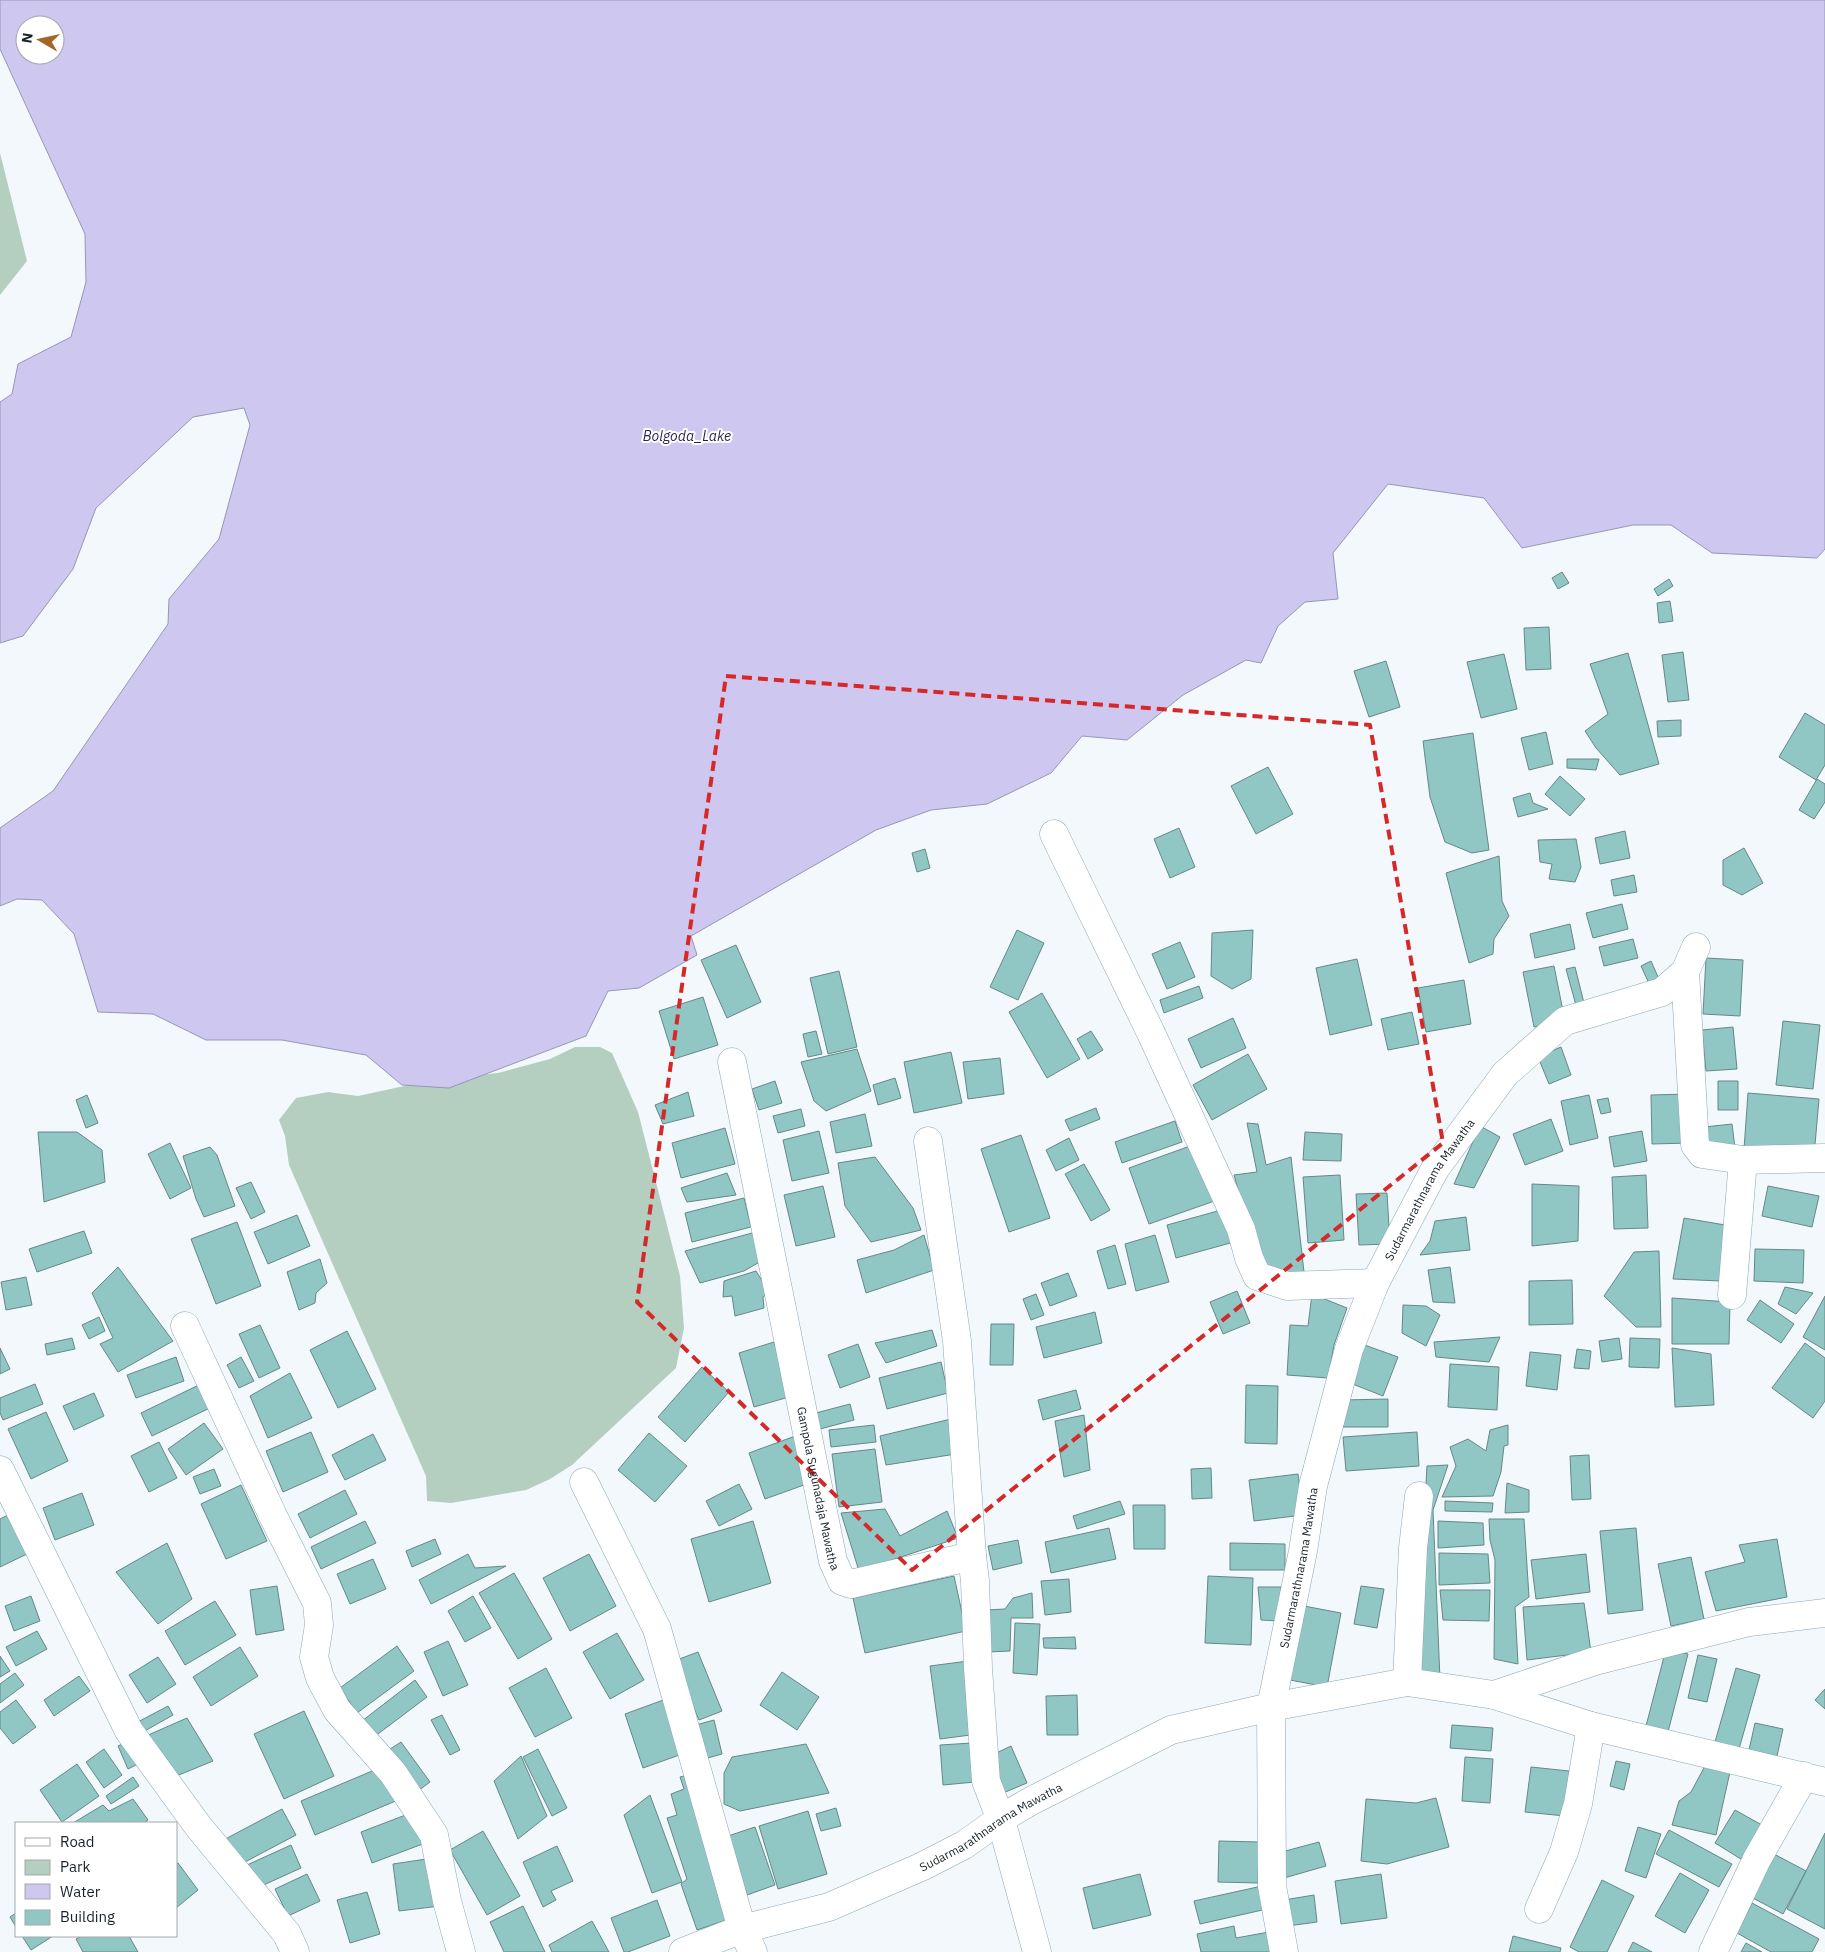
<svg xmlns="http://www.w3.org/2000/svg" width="1825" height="1952" viewBox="0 0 1825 1952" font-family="'IBM Plex Sans',sans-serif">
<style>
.green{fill:#b4cfc0}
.water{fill:#cec7f0;stroke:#9796b5;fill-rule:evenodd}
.building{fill:#90c7c5;stroke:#658887}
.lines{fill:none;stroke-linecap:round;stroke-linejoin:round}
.minor-casing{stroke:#8aa8b6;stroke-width:29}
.tertiary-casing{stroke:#8aa8b6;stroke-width:29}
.minor{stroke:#fff;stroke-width:28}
.tertiary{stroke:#fff;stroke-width:28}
.marked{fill:none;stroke:#d62828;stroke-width:4;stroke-dasharray:10 6;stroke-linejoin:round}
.labels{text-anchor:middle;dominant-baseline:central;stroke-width:4;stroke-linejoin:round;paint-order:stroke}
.street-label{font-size:12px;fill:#18242a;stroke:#fff}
.water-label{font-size:14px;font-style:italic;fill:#2c1f50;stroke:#fff}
</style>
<rect width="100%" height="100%" fill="#f2f8fb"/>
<path class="green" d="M0 153 27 261 0 295Z
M575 1047H600L612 1053 638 1112 680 1276 684 1328 676 1368 572 1465 550 1479 526 1490 451 1503 427 1501 426 1476 289 1165 285 1136 279 1120 296 1098 328 1092 358 1096 432 1080 498 1073 550 1059Z"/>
<path class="water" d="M0 0H1825V549L1817 558 1712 553 1671 525H1633L1522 548 1484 498 1388 484 1333 553 1338 599 1305 602 1278 626 1261 663 1246 660 1183 695 1127 740 1082 736 1051 773 987 804 931 810 876 830 691 936 697 955 639 988 608 991 586 1036 449 1088 402 1085 366 1055 282 1040H206L153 1014 98 1012 74 934 42 900 17 899 0 906V828L53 791 168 624 169 599 219 539 250 425 244 408 193 417 96 508 73 569 23 636 0 643V402L12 394 18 364 71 337 86 282 85 234 0 49ZM25 25H55V55H25Z"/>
<path class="building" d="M1562 572 1569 583 1558 589 1552 578Z
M1669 579 1673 586 1658 596 1654 589Z
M1670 601 1673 621 1659 623 1657 603Z
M1549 627 1551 669 1526 670 1524 628Z
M1683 652 1689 700 1668 702 1662 655Z
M1628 653 1659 764 1620 775 1596 748 1585 731 1608 714 1590 664Z
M1504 654 1517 709 1481 718 1467 662Z
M1386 661 1400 707 1369 717 1354 671Z
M1805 713 1825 725V765L1816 780 1779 757Z
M1681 720V736L1658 737 1657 721Z
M1546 732 1553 764 1529 770 1521 738Z
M1473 733 1489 850 1472 853 1445 842 1430 797 1423 741Z
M1567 759H1599L1596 770 1567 768Z
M1268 767 1293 814 1256 834 1231 786Z
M1560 776 1585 799 1570 816 1545 794Z
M1817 779 1825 784V802L1814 819 1799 810Z
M1530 793 1533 803 1548 809 1518 817 1513 798Z
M1179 828 1195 867 1170 878 1154 839Z
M1625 831 1630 858 1600 864 1595 838Z
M1576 839 1581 867 1575 882 1549 879 1552 864 1540 862 1538 840Z
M1744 848 1763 883 1742 895 1723 885V860Z
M925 849 930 868 917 872 912 853Z
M1499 856 1502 901 1509 916 1494 939 1493 954 1469 963 1446 873Z
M1634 875 1637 892 1614 896 1611 880Z
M1622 904 1628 929 1593 938 1586 913Z
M1570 924 1575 949 1535 958 1530 934Z
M1017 930 1044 943 1018 1000 990 987Z
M1253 930 1251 979 1232 989 1211 976 1212 933Z
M1633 939 1638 958 1604 966 1599 947Z
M1180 942 1195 977 1167 989 1152 954Z
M736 945 761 1002 727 1018 701 960Z
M1706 958 1743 960 1740 1016 1703 1014Z
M1357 959 1372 1025 1330 1035 1316 968Z
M1651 961 1662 986 1652 990 1641 966Z
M1554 966 1565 1021 1534 1027 1523 972Z
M1575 967 1585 1007 1577 1009 1566 969Z
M839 971 857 1047 828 1054 810 978Z
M1464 980 1471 1024 1426 1032 1418 988Z
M1199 986 1203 998 1164 1013 1160 1000Z
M1042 993 1080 1059 1047 1078 1009 1012Z
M703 997 718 1045 674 1059 659 1011Z
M1412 1012 1419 1044 1388 1050 1381 1019Z
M1233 1018 1246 1048 1201 1068 1188 1039Z
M1783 1021 1820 1025 1813 1089 1776 1085Z
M1733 1027 1737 1069 1706 1071 1702 1030Z
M816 1031 822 1054 808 1057 803 1034Z
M1091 1031 1103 1050 1088 1059 1077 1039Z
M1561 1047 1571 1075 1549 1084 1538 1057Z
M857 1049 871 1091 826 1111 814 1101 801 1062Z
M951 1052 962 1103 914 1113 904 1062Z
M1248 1054 1267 1089 1212 1120 1193 1085Z
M1000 1058 1004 1094 968 1099 963 1062Z
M895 1078 901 1098 878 1105 873 1085Z
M775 1081 782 1103 759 1110 752 1089Z
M1718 1081H1738V1110H1718Z
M688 1092 694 1116 663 1124 655 1105Z
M1748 1093 1819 1099 1814 1156 1744 1149Z
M1688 1094 1690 1143 1652 1144 1651 1095Z
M87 1095 98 1123 86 1128 76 1100Z
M1589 1095 1598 1138 1570 1145 1561 1101Z
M1608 1098 1611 1112 1601 1114 1597 1100Z
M1096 1108 1100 1119 1070 1131 1065 1120Z
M801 1109 805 1126 778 1133 773 1116Z
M865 1114 872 1146 836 1153 830 1122Z
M1551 1119 1563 1151 1525 1165 1513 1134Z
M1175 1121 1182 1142 1122 1163 1115 1142Z
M1247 1123 1258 1124 1266 1165 1291 1157 1304 1272 1262 1274 1234 1175 1257 1172Z
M1732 1124 1735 1148 1707 1151 1704 1127Z
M1480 1126 1500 1137 1474 1188 1454 1184Z
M725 1128 735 1164 681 1178 672 1143Z
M819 1131 829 1173 792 1181 783 1140Z
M1642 1131 1647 1161 1614 1167 1609 1137Z
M38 1132H77L102 1150 105 1182 44 1202Z
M1305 1132 1342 1134 1341 1161 1303 1160Z
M1021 1135 1050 1218 1009 1232 981 1149Z
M1069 1138 1079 1160 1056 1171 1046 1150Z
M1204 1141 1223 1198 1149 1224 1129 1168Z
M170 1143 191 1188 170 1199 148 1154Z
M210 1147 217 1155 235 1206 204 1217 196 1199 183 1156Z
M875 1157 913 1208 921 1230 871 1242 845 1206 838 1163Z
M1084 1164 1110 1210 1091 1221 1065 1174Z
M727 1173 736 1195 687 1202 681 1188Z
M1340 1175 1344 1240 1308 1243 1303 1177Z
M1646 1175 1648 1228 1614 1229 1612 1177Z
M251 1182 265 1212 251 1219 236 1188Z
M1532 1184 1579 1186 1578 1241 1532 1246Z
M823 1186 835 1237 796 1246 784 1195Z
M1768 1186 1819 1196 1812 1227 1762 1216Z
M1387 1193 1390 1244 1359 1245 1356 1194Z
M744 1198 751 1227 692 1242 685 1213Z
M1225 1209 1234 1242 1176 1258 1167 1225Z
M297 1215 310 1246 268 1264 254 1232Z
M1466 1217 1470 1250 1420 1255 1430 1241 1435 1221Z
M1684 1218 1731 1226 1721 1281 1673 1279Z
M237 1222 261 1286 216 1304 191 1239Z
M84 1231 92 1253 37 1272 29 1249Z
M756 1232 770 1256 744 1271 700 1283 685 1251Z
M924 1235 934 1270 866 1293 857 1260 894 1250Z
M1155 1235 1169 1282 1136 1291 1125 1244Z
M1115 1245 1126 1284 1108 1289 1097 1251Z
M1755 1249 1804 1250 1803 1283 1754 1281Z
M1659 1251 1661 1327H1636L1604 1296 1634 1252Z
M320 1259 327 1283 316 1293 315 1303 299 1310 287 1272Z
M118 1267 173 1341 118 1372 100 1344 113 1338 92 1293Z
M1450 1267 1455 1303 1433 1302 1428 1270Z
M756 1271 769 1292 763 1297 764 1308 735 1316 732 1296 723 1297 724 1281Z
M1068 1273 1077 1296 1050 1306 1041 1283Z
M26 1277 32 1305 6 1310 1 1282Z
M1572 1280 1573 1324 1529 1325V1281Z
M1785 1287 1813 1293 1796 1314 1778 1304Z
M1237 1291 1250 1323 1223 1334 1210 1302Z
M1036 1294 1044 1315 1031 1320 1023 1299Z
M1312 1294 1347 1308 1334 1345 1328 1378 1287 1375 1290 1325 1308 1326Z
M1825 1296V1350L1803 1337Z
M1672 1298 1730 1302 1729 1344H1672Z
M1760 1300 1794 1324 1781 1343 1747 1320Z
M1403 1305 1426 1306 1440 1315 1426 1346 1402 1333Z
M1095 1312 1102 1343 1044 1358 1036 1327Z
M99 1317 105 1331 89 1339 82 1325Z
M991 1324H1014L1013 1365H990Z
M260 1325 280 1368 259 1378 239 1334Z
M932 1330 937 1346 886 1363 875 1343Z
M347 1331 376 1389 338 1408 310 1350Z
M1500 1337 1489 1362 1436 1357 1434 1342Z
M72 1338 75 1349 47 1355 45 1344Z
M1619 1338 1622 1359 1602 1362 1599 1341Z
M1630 1338 1660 1339 1659 1368 1629 1367Z
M774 1342 789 1397 754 1407 739 1353Z
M1359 1343 1398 1357 1383 1396 1345 1381Z
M1805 1343 1825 1358V1401L1813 1418 1772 1388Z
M858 1344 870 1377 840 1388 828 1355Z
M0 1348 10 1369 0 1374Z
M1672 1348 1711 1354 1714 1405 1675 1407Z
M1577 1349 1591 1351 1589 1369 1574 1368Z
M1530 1352 1561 1355 1557 1390 1526 1386Z
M176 1357 184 1381 136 1398 127 1375Z
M241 1357 254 1381 239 1388 227 1365Z
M941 1362 948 1393 887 1409 879 1378Z
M1450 1364 1499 1367 1497 1410 1448 1407Z
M702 1367 729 1392 685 1442 658 1417Z
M290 1373 312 1418 268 1438 250 1396Z
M207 1381 218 1404 152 1436 141 1413Z
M35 1384 43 1404 3 1420 0 1413V1398Z
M1246 1385 1278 1386 1277 1444 1245 1443Z
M1076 1390 1081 1409 1043 1420 1038 1400Z
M94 1393 104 1416 74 1430 63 1406Z
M1388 1399V1427H1343V1400Z
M850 1404 854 1420 820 1429 816 1413Z
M46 1412 68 1461 31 1479 8 1429Z
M1084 1415 1090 1470 1064 1477 1055 1421Z
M951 1419 956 1454 886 1465 880 1436Z
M204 1423 223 1449 186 1475 168 1449Z
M874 1425 876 1442 831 1447 829 1430Z
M1508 1425V1445L1504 1446 1501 1472 1493 1496 1442 1497 1456 1466 1450 1447 1468 1439 1486 1451 1490 1430Z
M311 1432 328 1472 283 1492 266 1451Z
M1417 1432 1419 1466 1346 1471 1343 1437Z
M649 1433 687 1466 655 1502 618 1470Z
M373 1434 386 1460 345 1480 332 1455Z
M798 1435 815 1481 765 1499 749 1453Z
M159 1442 177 1478 149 1492 131 1456Z
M875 1449 882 1502 839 1507 832 1454Z
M1589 1455 1591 1499 1572 1500 1570 1456Z
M1448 1465 1433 1510 1440 1680 1415 1679 1427 1466Z
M1211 1468 1212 1498 1192 1499 1191 1469Z
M214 1469 221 1486 200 1494 193 1477Z
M1298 1474 1303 1515 1254 1521 1249 1480Z
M1507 1483 1529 1490V1512L1505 1513Z
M739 1484 752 1509 719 1526 706 1501Z
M241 1485 267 1541 226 1559 201 1504Z
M345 1490 357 1514 310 1538 298 1514Z
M82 1493 94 1525 55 1540 43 1508Z
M1120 1501 1125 1514 1077 1529 1073 1516Z
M1445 1501 1493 1503 1492 1512 1445 1511Z
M1133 1505H1165V1549H1134Z
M885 1509 900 1536 947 1511 958 1538 859 1571 841 1513Z
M10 1514 29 1553 0 1567V1519Z
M1489 1519H1524L1529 1597 1515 1607 1518 1664 1494 1659 1495 1560 1490 1540Z
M365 1521 376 1543 321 1569 311 1547Z
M753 1521 771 1583 709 1602 691 1539Z
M1438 1521 1483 1523 1484 1545 1438 1548Z
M1109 1528 1116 1559 1051 1573 1045 1542Z
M1636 1528 1643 1610 1608 1614 1600 1531Z
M435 1539 441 1554 412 1567 406 1551Z
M1777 1539 1787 1597 1716 1611 1705 1572 1745 1562 1739 1545Z
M1018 1540 1022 1563 993 1570 988 1546Z
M167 1543 192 1599 158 1624 116 1572Z
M1230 1543 1285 1544V1570H1230Z
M1439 1553 1488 1554 1490 1583 1439 1585Z
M468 1554 475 1568 506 1566 431 1604 419 1580Z
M589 1554 616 1606 570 1631 543 1578Z
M1586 1554 1590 1592 1536 1599 1531 1560Z
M1691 1557 1704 1619 1671 1626 1658 1564Z
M373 1559 386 1589 350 1604 337 1574Z
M514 1573 552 1639 518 1659 479 1593Z
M954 1576 966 1631 865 1653 853 1598Z
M1208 1576 1253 1578 1251 1645 1205 1643Z
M1069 1579 1071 1612 1045 1615 1041 1581Z
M277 1586 284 1630 256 1635 250 1590Z
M1361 1586 1384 1589 1377 1628 1354 1624Z
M1258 1587H1281L1278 1621 1261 1620Z
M1440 1590H1490L1489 1621 1443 1620Z
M1032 1593 1033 1618H1011L1010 1651 988 1652 986 1610 1005 1609 1013 1598Z
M31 1596 40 1621 14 1631 5 1606Z
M473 1596 491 1628 465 1642 448 1611Z
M215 1601 236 1635 185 1665 165 1631Z
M1584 1603 1591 1652 1527 1660 1523 1607Z
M1304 1606 1341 1613 1327 1687 1290 1680Z
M1015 1623 1040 1624 1037 1675 1013 1673Z
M37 1631 47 1649 16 1666 6 1647Z
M617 1633 644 1680 610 1699 583 1652Z
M1075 1637 1076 1649 1044 1648 1043 1638Z
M448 1641 468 1685 443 1696 424 1652Z
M397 1646 414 1671 357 1713 340 1688Z
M240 1647 258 1676 211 1706 193 1677Z
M1666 1649 1688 1654 1668 1732 1646 1726Z
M698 1652 722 1711 699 1720 674 1661Z
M1698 1655 1717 1659 1707 1702 1688 1698Z
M0 1656 10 1671 0 1677Z
M158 1657 176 1684 147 1703 129 1675Z
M968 1661 978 1734 940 1739 930 1666Z
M546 1668 572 1718 535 1737 509 1688Z
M1736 1668 1760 1675 1739 1749 1715 1742Z
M782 1672 819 1697 797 1730 760 1705Z
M15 1673 24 1685 0 1703V1684Z
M79 1676 90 1691 54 1716 44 1700Z
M415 1680 427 1697 374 1737 362 1721Z
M1825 1689V1709L1815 1700Z
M1077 1695 1078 1735H1047L1046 1696Z
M666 1699 685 1753 643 1768 625 1714Z
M16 1700 36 1727 13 1744 0 1728V1712Z
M168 1706 173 1715 141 1733 136 1723Z
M304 1711 334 1776 284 1799 254 1734Z
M442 1715 460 1750 450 1755 431 1720Z
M187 1718 213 1761 169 1779 146 1736Z
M714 1720 722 1754 704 1759 696 1725Z
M1755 1723 1783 1729 1777 1756 1749 1750Z
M1452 1725 1493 1728 1491 1751 1450 1748Z
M132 1740 142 1762 128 1769 118 1746Z
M401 1742 430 1782 414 1794 384 1753Z
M972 1743 975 1782 943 1785 940 1745Z
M806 1744 829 1793 740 1811 724 1804V1773L732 1757Z
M1011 1746 1027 1783 1003 1793 990 1756Z
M104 1749 122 1775 104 1788 86 1762Z
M538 1749 567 1808 552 1816 523 1757Z
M521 1756 547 1816 518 1839 494 1781Z
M1465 1757 1493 1759 1490 1803 1462 1801Z
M1616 1761 1630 1764 1624 1790 1610 1786Z
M77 1764 99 1796 62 1822 40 1790Z
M384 1766 398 1800 315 1835 301 1801Z
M1705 1766 1730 1772 1716 1835 1672 1825 1679 1801 1691 1792Z
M1531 1767 1569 1771 1565 1816 1525 1812Z
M684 1776 732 1918 697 1930 681 1884 687 1879 667 1818 677 1815 671 1794 684 1789 680 1777Z
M133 1777 139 1786 111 1804 106 1796Z
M650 1795 682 1882 652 1893 624 1815Z
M1436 1798 1449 1847 1387 1864 1361 1861 1366 1799 1416 1803Z
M133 1799 148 1820 144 1823H73L103 1805 109 1811Z
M836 1808 841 1826 821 1831 816 1814Z
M282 1809 296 1835 228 1871 214 1845Z
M1735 1810 1769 1829 1749 1864 1715 1843Z
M416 1811 428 1842 372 1863 361 1832Z
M808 1811 827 1874 778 1889 759 1826Z
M755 1827 775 1885 747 1895 728 1836Z
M1638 1827 1661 1834 1646 1878 1625 1871Z
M1669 1830 1732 1864 1719 1887 1656 1854Z
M483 1831 520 1896 487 1915 450 1850Z
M1825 1833V1929L1787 1909Z
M1219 1841 1259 1842 1258 1883 1218 1882Z
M1319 1842 1326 1866 1284 1878 1278 1853Z
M291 1845 301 1868 257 1888 247 1865Z
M557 1846 573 1881 551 1891 556 1900 543 1907 523 1862Z
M1774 1854 1806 1871 1783 1914 1751 1897Z
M433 1858 440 1906 399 1911 393 1864Z
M178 1863 198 1890 176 1908V1864Z
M1680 1873 1709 1890 1685 1933 1655 1916Z
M307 1874 320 1901 288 1916 275 1889Z
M1140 1874 1151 1915 1093 1929 1083 1888Z
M1381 1874 1387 1918 1341 1924 1335 1881Z
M1602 1880 1634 1896 1607 1952H1579L1570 1947Z
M1262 1886 1267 1909 1200 1924 1194 1901Z
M367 1892 380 1934 350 1943 337 1900Z
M1314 1895 1317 1922 1288 1926 1284 1900Z
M657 1900 670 1936 628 1952H624L611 1918Z
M1752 1903 1819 1939 1812 1952H1771L1737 1933Z
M523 1906 545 1952H504L490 1922Z
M16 1913V1927L10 1917Z
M592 1921 609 1952H552L549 1945Z
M1234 1926 1236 1938 1269 1932 1273 1952H1201L1197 1934Z
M22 1936H53L31 1950Z
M82 1936H129L138 1952H83L76 1939Z
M1513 1936 1561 1948 1560 1952H1509Z
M1633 1942 1652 1952H1628Z
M1746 1943 1762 1952H1741Z"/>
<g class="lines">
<g class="minor-casing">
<g id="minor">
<path d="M1054 834 1151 1033 1241 1229 1249 1258 1257 1276 1287 1286 1375 1283"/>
<path d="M1685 972 1695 1145 1702 1154 1743 1160 1825 1158"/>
<path id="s1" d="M732 1062 833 1561 842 1581 851 1584 972 1556 975 1581 978 1668 986 1781 1001 1820 1037 1952"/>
<path d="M928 1141 957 1341 972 1556"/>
<path d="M1732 1295 1743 1160"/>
<path d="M185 1326 273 1516 317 1603 319 1625 314 1657 320 1678 337 1710 393 1773 434 1835 447 1901 461 1952"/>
<path d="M0 1470 129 1731 198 1826 287 1934 295 1952"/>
<path d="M584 1482 657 1629 742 1929 753 1952"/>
<path d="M1407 1682 1413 1548 1419 1496"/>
<path d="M1494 1695 1591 1726 1825 1782"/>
<path d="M1271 1707 1407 1682 1494 1695 1595 1661 1749 1622 1825 1613"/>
<path d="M1539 1909 1564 1852 1578 1804 1591 1726"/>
<path id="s2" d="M1284 1952 1272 1886 1271 1707 1303 1551 1313 1486 1349 1349 1375 1283 1435 1169 1505 1074 1565 1021 1662 992 1685 972 1696 947"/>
<path d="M1713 1952 1757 1859 1804 1776"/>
</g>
</g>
<g class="tertiary-casing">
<g id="tertiary">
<path id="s3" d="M683 1952 742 1929 829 1907 921 1867 964 1845 1002 1818 1031 1801 1171 1730 1271 1707"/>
</g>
</g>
<use href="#minor" class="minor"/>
<use href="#tertiary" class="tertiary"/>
</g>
<path class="marked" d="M726 676 1370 725 1443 1143 912 1570 637 1302Z"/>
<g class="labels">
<g class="street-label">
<text stroke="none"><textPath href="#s2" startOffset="792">Sudarmarathnarama Mawatha</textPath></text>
<text stroke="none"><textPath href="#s1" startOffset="435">Gampola Sugunadaja Mawatha</textPath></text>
<text stroke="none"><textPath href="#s2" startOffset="388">Sudarmarathnarama Mawatha</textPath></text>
<text stroke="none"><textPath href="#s3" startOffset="334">Sudarmarathnarama Mawatha</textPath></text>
</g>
<g class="water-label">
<text x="687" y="436">Bolgoda_Lake</text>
</g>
</g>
<rect x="15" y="1822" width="162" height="115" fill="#ffffff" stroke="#a3a7aa"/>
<rect x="25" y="1838" width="25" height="8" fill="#ffffff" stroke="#a3a7aa"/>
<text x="60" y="1847" font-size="15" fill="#18242a">Road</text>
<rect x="25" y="1860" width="25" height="15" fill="#b4cfc0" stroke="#a3a7aa"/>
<text x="60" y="1872" font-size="15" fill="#18242a">Park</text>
<rect x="25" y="1884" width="25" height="15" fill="#cec7f0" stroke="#a3a7aa"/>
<text x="60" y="1897" font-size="15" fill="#18242a">Water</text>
<rect x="25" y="1910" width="25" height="15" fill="#90c7c5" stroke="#a3a7aa"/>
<text x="60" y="1922" font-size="15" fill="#18242a">Building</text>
<g transform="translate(40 40) rotate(279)"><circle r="24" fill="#ffffff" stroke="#a3a7aa"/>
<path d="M0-4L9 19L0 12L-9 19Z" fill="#a26729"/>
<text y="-8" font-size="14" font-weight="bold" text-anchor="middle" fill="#18242a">N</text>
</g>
</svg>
